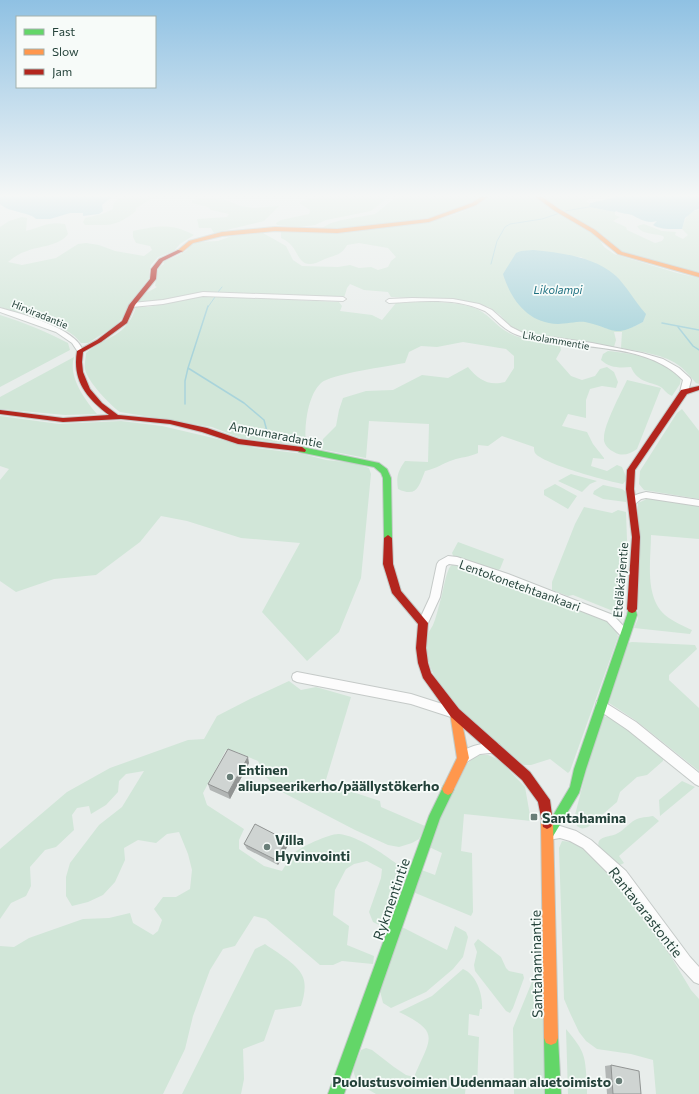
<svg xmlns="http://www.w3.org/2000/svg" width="699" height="1094" viewBox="0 0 699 1094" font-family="Commissioner,sans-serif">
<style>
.green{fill:#d1e6d8;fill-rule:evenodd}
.water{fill:#a9d4db}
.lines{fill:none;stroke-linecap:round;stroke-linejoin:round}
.stream-far1{stroke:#a9d4db;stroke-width:1}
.stream{stroke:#a9d4db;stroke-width:1.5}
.street-casing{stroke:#c5cac8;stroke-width:2}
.fast-casing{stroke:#c3cbc8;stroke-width:2}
.slow-casing{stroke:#c3cbc8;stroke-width:2}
.jam-casing{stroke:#c3cbc8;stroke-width:2}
.street{fill:#fcfcfc;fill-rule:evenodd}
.fast{fill:#63d668;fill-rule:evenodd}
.slow{fill:#ff974d;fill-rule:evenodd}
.jam{fill:#b3261e;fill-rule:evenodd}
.wall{fill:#b2b6b5}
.shaded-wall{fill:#919493}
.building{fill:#cfd4d2;stroke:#919493}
.poi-dot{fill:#697e78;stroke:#f7fbf9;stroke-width:1.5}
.labels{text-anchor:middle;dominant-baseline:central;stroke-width:3.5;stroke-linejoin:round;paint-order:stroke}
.far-street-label{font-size:10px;fill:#24423a;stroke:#f7fbf9}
.far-water-label{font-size:11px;font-style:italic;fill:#1c6f80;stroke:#f7fbf9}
.street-label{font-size:12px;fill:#24423a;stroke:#f7fbf9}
.near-poi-label{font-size:14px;font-weight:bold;fill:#24423a;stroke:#f7fbf9;text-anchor:start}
.near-street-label{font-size:14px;fill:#24423a;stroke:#f7fbf9}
</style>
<rect width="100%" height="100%" fill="#e8edeb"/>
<path class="green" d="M123 197H161L151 199 136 208V211C116 227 110 225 85 225L83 222 85 218 102 214 113 209C113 201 116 200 123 197Z
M318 197H388L371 211 326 220 315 225 298 227 277 225 276 223 281 220 309 214 310 210 299 203 304 200Z
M396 197H480L473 202 429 218 349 228 318 230 331 223 342 220 375 214Z
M490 197H535L538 200 591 232 598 237 604 247 614 254 677 273 699 278V384L696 383C691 378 687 372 681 367 665 354 641 352 621 348L622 332H614L616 340 614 347 533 335 519 331 508 324 500 315 489 307 465 301 391 297 388 292 364 290 350 284 347 288 344 298 207 292 164 300 138 303 146 293 157 287 155 286 158 268 164 264 163 262 179 255 186 251 191 245 198 242 218 241 232 236 263 233 286 246 293 260 302 266 338 267 350 265 359 268 371 267 378 270 388 267 391 261 396 257 388 248 359 243 347 245C342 255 335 255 325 259 322 260 319 262 316 263 299 268 299 253 291 245 289 242 285 240 281 238V232C297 230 314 233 330 233 348 232 365 229 382 227 420 223 458 220 490 197ZM565 256 581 257 615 275 645 314 643 322 633 327Z
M542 197H591L592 198 587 200V202L590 203 589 207 615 212V215L620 217 613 221 626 227 627 230 655 243 662 241 664 238 663 236C654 233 642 235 637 226L644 224 662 231 676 232 675 235 683 239 688 235 682 229C685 219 687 211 699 210V274L623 253 614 247 604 236Z
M204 198 227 200 240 206 253 208 279 206 264 221 214 233 211 228H199L197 219 227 217 229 214 211 210 208 207 192 203V200Z
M22 217 27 218 26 231C41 227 49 221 65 224L68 234C60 246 39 246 27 251 20 253 14 257 8 262L22 265 56 258 78 244 86 243 99 245 115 251 144 256 152 250 150 246 136 243 133 237V231C158 226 171 223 194 235L180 244 174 251 158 257 151 265 149 272V278L131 301 123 317 115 326 88 343H81C67 323 23 315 0 307V227L9 221Z
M205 296 339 302 342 306 340 311 372 315 382 320 396 303C420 302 449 300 472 307 488 312 495 326 509 333 524 341 543 342 560 345L561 350 556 359 571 376 582 380 595 376 600 369 607 367 614 372 618 382 616 388 602 386 590 389 586 400V418L568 414 562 426 587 432 593 444 604 458V459L593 458 591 466 607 471 617 465 622 467 627 479 623 484C607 481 543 464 535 453 534 451 534 449 534 447L502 436 488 446 478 445V453C470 457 461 457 453 460 443 463 436 469 425 471 419 486 417 498 398 489 396 477 398 471 405 461L428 462 429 424 369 421 366 458 320 449 323 439 336 426 339 410 343 398 366 391 393 390 422 375 448 378 468 367C479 380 488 386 505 382L514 368V356L506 349 463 342 437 347 421 346 409 352 405 363C389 366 331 374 321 383 307 396 304 428 306 446L241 438 212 427 120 412C110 405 87 381 85 369 84 364 86 358 86 353 107 335 126 338 136 307H148Z
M0 315C25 323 45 331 68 343L70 350 0 387Z
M608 351C639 354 656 358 681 377L680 384 672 396C665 393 664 388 659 386 646 381 637 381 631 367 619 368 610 368 601 360L603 354Z
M74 357C68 376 84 399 97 414L65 415 0 409V397Z
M627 380 661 388 637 449C630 454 622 457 614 452 609 450 603 444 604 438 604 424 621 393 627 380Z
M682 409 699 431V499L644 490 639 484 640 471 677 413Z
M0 416 59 424 121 421 162 426 256 448 303 454 326 460 354 463 369 468 371 474 361 578 339 632 307 661 262 612 300 543 241 538 187 521 161 516 140 542 96 575 54 579 16 592 0 581V480L9 469 0 466Z
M571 474 597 481 590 484 582 492 558 481Z
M555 484 577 496 568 509 544 495V490Z
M603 485 622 489 626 492V502L603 499 593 494 594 491Z
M649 498 699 506V539L651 535C651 560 644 596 665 615 672 621 683 626 692 630L690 634 634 628 638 619V503Z
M584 507 612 513 618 510 626 512 627 540 622 610 618 615 613 611 573 595 568 596 552 590V582L575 524Z
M458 542 504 559 500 569 497 571 454 558 452 553Z
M452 565 461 566 530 590 605 620 617 631 618 637 570 771 568 773 550 759 531 765H524C491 738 415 684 428 636 428 632 431 629 433 625 436 618 438 609 440 602 443 594 446 568 452 565Z
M632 642 695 645 697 649 669 675V680L699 708V771L635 720 609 703 627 643Z
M289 681 301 690 316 687 351 697 325 783 380 801 381 807 425 826 419 839 412 843 399 847 388 845 355 830 282 792 266 777 258 761 237 752 226 750 203 793 207 805 244 829 239 840V849L264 866 282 871C286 865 289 858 294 853 300 847 331 833 339 834 358 836 382 853 397 864L400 882 381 926 373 922 369 912 381 878 382 869 367 861 354 864 346 869 335 890 333 915 349 926 347 945 374 956 373 964 342 961 333 965H320L266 919 254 916 235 946 223 949 210 970 193 1016 185 1049 163 1094H0V946L14 947 29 938 83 919 109 918 130 913 133 923 153 935 158 931 162 920 154 909 163 897H176L190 889 192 870 188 854 179 832 167 834 156 843 138 840 124 848 125 860 115 882 103 895 88 902 72 906 66 896V877L70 863 99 825 122 807 144 771 126 774 119 781 118 792 106 805 91 814 89 806 77 808 72 815 74 830 56 847 45 850 30 867 31 886 26 896 11 903 0 919V849L67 792 110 768 188 740 204 739 217 716 250 699Z
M610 716 663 757V761L647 775 637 777 620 792 617 802 588 827C583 829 581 829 577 826L574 819 593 744 603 717Z
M480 755H488L495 758 503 764 525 787 531 821 464 814 461 851 472 853 473 912 471 916 413 892 419 869 435 875 442 853 427 846 467 764 473 758Z
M682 781 695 787 660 816 659 800Z
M653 816 659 821 619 856 624 863 618 866 599 848C595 835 610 838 618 833 624 830 629 823 635 820 640 817 648 817 653 816Z
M562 841 573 842 580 846 590 854 622 888 667 950 691 990 699 999V1094H656L653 1060 631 1054 597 1049 586 1041 579 1032 570 1013 564 999 559 848Z
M455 926 466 932 468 937 463 957 453 969 426 992 391 1008 383 1003 379 987 402 927 447 950Z
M478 939 501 957 506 968 509 971 523 974 524 978 513 1008 510 1013 506 1011 475 971 474 965 477 952 474 944Z
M265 944C275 951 297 964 302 975 307 984 304 997 301 1006L275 1010 264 1041 243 1049 244 1079 241 1094H182L255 949Z
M463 969C477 975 483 995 482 1009H480L479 1016 469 1014 468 1035 479 1037 477 1087 466 1084 465 1094H376L357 1083 353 1070 361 1050 366 1048 372 1050 394 1067 406 1075 414 1077C430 1038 442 1033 399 1012L432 996Z
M539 976 541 978 546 1094H514L513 1028 534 977Z
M566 1029C586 1053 585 1055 587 1086L573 1081 572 1087 587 1088V1094H568Z"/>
<path class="water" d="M0 197H112L102 205 103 211 99 214 83 216V213H70L50 219H36C30 212 10 213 0 204Z
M616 197H699V209L695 210 685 218 682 229C673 229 661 230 653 225L657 221C647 224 640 219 632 215 627 213 621 214 616 211L615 212 589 207 590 203Z
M533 250C561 253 592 256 615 275 626 285 635 302 646 314L643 322C612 339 615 328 585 322 579 321 566 324 558 324 528 323 511 300 503 274L516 253 521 251Z"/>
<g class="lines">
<path class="stream-far1" d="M565 211 589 207
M491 264 497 241 505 227 510 224 542 219 560 213
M218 292 222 287
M208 307 215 297"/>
<path class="stream" d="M662 323 699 330
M678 327 693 346 699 350
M188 368 244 403 264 420 268 435
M185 404V381L188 368 208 306"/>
<g class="street-casing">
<path id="street" d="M203 292 343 297 346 299 343 301 203 296 163 304 132 307 129 305 132 303 163 300Z
M412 298 453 299 479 304 492 310 511 327 523 333 592 343 642 353 663 359 679 368 690 378 691 380 688 392 684 394 680 392 683 380C646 341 576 350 528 338 518 336 509 332 501 325 495 320 491 315 485 311 456 297 420 301 389 303L386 301 389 299Z
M0 308C22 314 76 328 83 351L82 352H78L72 343 56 332 0 312Z
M646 492 699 500V506L646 498 641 499 635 504H629L628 502C632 495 638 494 646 492Z
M448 556 457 557 508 574 613 615 630 633 629 636 625 637 621 636 607 621 502 580 457 565 449 564 446 566 440 597 428 623 426 626 423 627 420 626 418 623 430 597 437 564 439 561Z
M297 672 411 694 458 709 459 713 458 717 454 718 411 704 297 682 293 680 292 677 293 674Z
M601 700 636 722 699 773V786L695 784 628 730 597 709 596 705 597 701Z
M495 743 499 744 501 748 499 752 480 754 463 764 459 762 457 758C463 746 483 743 495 743Z
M560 826 576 831 591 840 626 871 690 957 699 967V984L694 982 680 967 616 881 583 848 570 841 560 838 548 840 544 838 542 834 544 830Z"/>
</g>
<g class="fast-casing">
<path id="fast" d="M302 447 379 463 387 469 391 478 392 538 391 540 388 541 384 538 383 478 381 473 374 467 299 452 298 450Z
M632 605 635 606 637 615 586 769 579 793 552 838 548 840 544 838 542 834 570 787 574 769 627 615 629 606Z
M448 783 452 785 454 789 440 818 344 1094H328L429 816 444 785Z
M551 1031 556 1033 558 1038 561 1094H545L544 1038 546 1033Z"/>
</g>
<g class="slow-casing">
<path id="slow" d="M481 197H487L476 205 429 222 337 233 275 231 222 236 193 243 182 252 177 251 189 241 222 232 275 227 337 229 428 219 472 203Z
M536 197H542L559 209 595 230 622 252 699 273V277L618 254 591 232 555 211Z
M455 708 459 709 460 713 469 758 452 793 448 795 444 793 442 789 457 758 450 713 451 709Z
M547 817 551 819 553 823 558 1038 556 1043 551 1045 546 1043 544 1038 541 823 543 819Z"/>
</g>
<g class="jam-casing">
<path id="jam" d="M178 250 183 251 163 261 157 269 156 279 135 305 127 323 101 342 83 352 82 362 83 372 90 389 102 403 118 415 170 420 207 428 239 439 302 447 306 450 305 452 238 444 202 432 170 424 121 419 63 422 0 414V410L63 418 109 415C86 398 72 380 77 351L97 340 122 321 129 305 150 279 151 269 159 259Z
M699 386V390L687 394 635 470 634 489 640 537 637 609 635 612 632 613 629 612 627 609 632 537 626 489 627 470 681 390Z
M388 535 392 538 393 564 401 591 428 623 426 648 428 663 431 673 459 709 530 772 550 800 553 823 551 827 547 829 543 827 538 802 522 780 451 717 423 678 418 663 416 648 418 624 392 593 383 564 384 538Z"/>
</g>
<use href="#street" class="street"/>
<use href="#fast" class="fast"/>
<use href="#slow" class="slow"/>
<use href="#jam" class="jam"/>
</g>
<path class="wall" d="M249 763 230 799 210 790 208 784Z
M286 840 288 845 278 865 247 849 244 844Z
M611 1065 641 1094H607L605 1066Z"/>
<path class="shaded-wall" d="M248 757 249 763 230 799 228 793Z
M286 840 288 845 278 865 276 860Z"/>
<path class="building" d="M228 749 248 757 228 793 208 784Z
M255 824 286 840 276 860 244 844Z
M611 1065 639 1071 641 1094H613Z"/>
<linearGradient id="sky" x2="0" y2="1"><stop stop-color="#8fc1e3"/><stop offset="0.56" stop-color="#f5f7f6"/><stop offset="1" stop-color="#f5f7f6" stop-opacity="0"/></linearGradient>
<rect width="699" height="350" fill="url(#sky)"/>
<g class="poi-dot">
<circle cx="230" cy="777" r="4"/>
<rect x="530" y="813" width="8" height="8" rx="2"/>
<circle cx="267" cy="847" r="4"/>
<circle cx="619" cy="1081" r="4"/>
</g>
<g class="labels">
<g class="far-street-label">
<text transform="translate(40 314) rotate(22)">Hirviradantie</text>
<text transform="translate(556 340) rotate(10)">Likolammentie</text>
</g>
<g class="far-water-label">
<text x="558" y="289">Likolampi</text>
</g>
<g class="street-label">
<text transform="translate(276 434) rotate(11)">Ampumaradantie</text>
<text transform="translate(620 580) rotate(-85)">Eteläkärjentie</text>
<text transform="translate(520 585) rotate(20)">Lentokonetehtaankaari</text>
</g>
<g class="near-poi-label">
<text x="238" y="769">Entinen<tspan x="238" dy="16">aliupseerikerho/päällystökerho</tspan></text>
<text x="542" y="817">Santahamina</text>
<text x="275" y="839">Villa<tspan x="275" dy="16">Hyvinvointi</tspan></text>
<text x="611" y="1081" text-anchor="end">Puolustusvoimien Uudenmaan aluetoimisto</text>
</g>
<g class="near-street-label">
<text transform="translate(391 899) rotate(-71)">Rykmentintie</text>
<text transform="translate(646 912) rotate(52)">Rantavarastontie</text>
<text transform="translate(536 964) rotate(-91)">Santahaminantie</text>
</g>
</g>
<rect x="16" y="16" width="140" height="72" fill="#f7fbf9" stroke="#a3b1ad"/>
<rect x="24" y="29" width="20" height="6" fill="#63d668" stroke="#a3b1ad"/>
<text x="52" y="36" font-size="12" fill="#24423a">Fast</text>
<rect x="24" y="49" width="20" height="6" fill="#ff974d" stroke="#a3b1ad"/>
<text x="52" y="56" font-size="12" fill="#24423a">Slow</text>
<rect x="24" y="69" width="20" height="6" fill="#b3261e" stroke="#a3b1ad"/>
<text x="52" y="76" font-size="12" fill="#24423a">Jam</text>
</svg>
